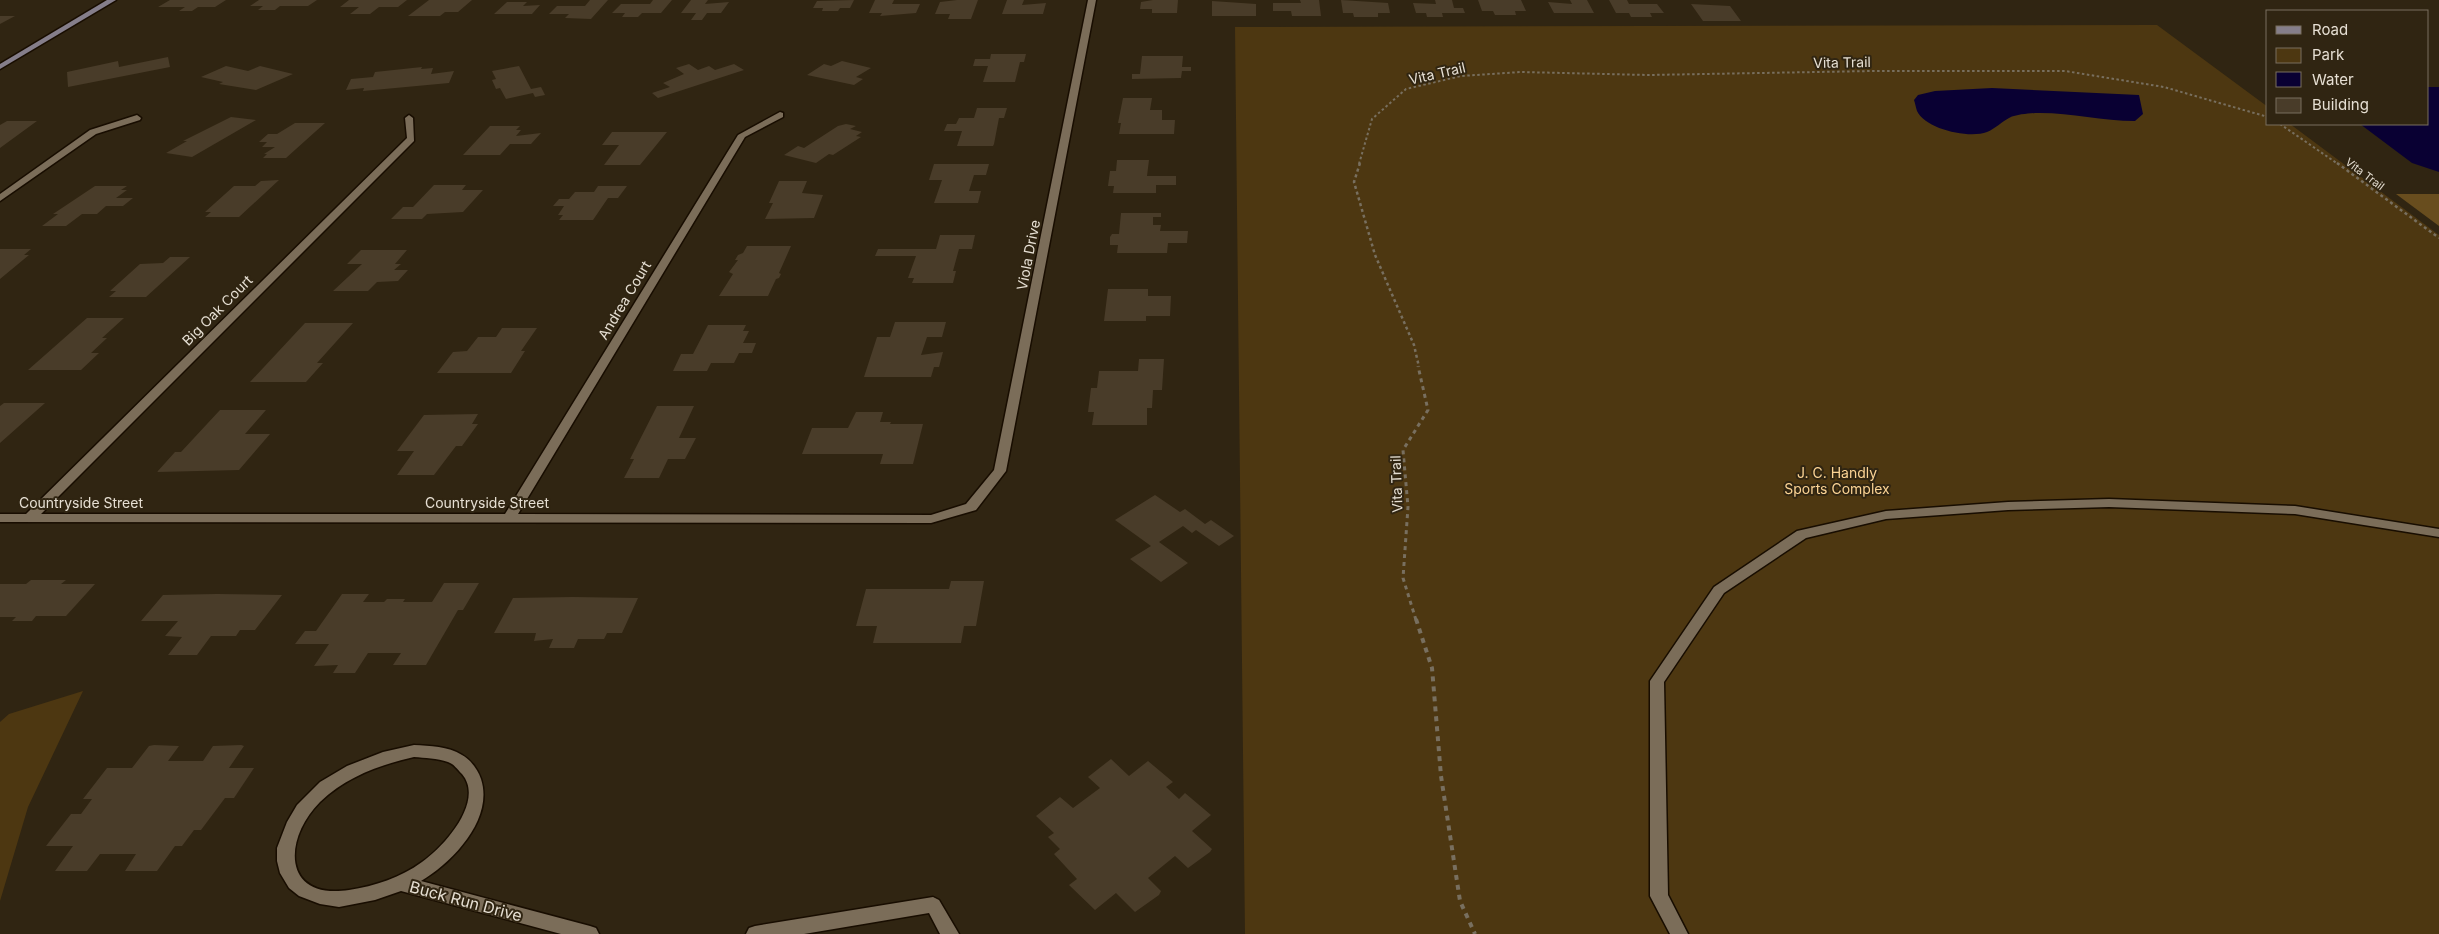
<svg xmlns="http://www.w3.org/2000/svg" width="2439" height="934" viewBox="0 0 2439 934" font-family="Inter,sans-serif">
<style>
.green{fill:#4d3711}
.forest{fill:#684d1e}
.water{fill:#090033}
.building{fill:#493c29}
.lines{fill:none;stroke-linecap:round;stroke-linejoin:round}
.lane-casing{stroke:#180d00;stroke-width:3}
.street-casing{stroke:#180d00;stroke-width:3}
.secondary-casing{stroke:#180d00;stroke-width:3}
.path-far3{stroke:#786f5f;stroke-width:2;stroke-dasharray:2.5 2.5;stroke-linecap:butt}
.path-far2{stroke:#786f5f;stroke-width:2.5;stroke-dasharray:3 3;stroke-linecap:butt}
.path-far1{stroke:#786f5f;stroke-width:3;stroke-dasharray:4 4;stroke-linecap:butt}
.path{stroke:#786f5f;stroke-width:4;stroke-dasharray:5 5;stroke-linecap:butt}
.lane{fill:#7b6d59;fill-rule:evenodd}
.street{fill:#7b6d59;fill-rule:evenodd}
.secondary{fill:#857e8a;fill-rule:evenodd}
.labels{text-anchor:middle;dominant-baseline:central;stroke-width:4;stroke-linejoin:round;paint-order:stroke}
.far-street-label{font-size:11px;fill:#e6dfd3;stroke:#302512}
.street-label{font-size:14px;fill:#e6dfd3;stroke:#302512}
.park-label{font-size:14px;fill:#fbd394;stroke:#302512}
.near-street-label{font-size:16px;fill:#e6dfd3;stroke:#302512}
</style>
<rect width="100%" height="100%" fill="#302512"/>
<path class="green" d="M2157 25 2268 107V124H2290L2439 235V934H1245L1235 27Z
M83 691 28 807 0 901V722L9 714Z"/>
<path class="forest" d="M2396 194H2439V226Z"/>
<path class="water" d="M2428 87H2439V172L2412 163 2360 124H2428Z
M1992 88 2139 95 2143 114 2135 121C2101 121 2068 112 2035 113 2027 114 2017 114 2009 118 2001 122 1995 129 1987 132 1969 139 1925 129 1917 111 1916 108 1915 103 1914 100L1918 95 1935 91Z"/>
<path class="building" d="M170 0H226L215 7H198L192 11H179L185 7H158Z
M259 0H317L308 6H280L275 10H258L263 6H250Z
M349 0H407L398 7H379L370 14H350L359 7H340Z
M429 0H472L458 12H445L440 16H408Z
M590 0H608L591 19 565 18 569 14H549L557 6H585Z
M653 0H672L661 13H642L638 17H622L625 13H612L621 4H650Z
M691 0H708L705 4 729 2 721 13H707L702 20H691L696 13H681Z
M854 0 850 8H840L838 11H822L823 8H813L817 1Z
M875 0H894L892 4H920L916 13 880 16 882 13H869Z
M957 0H978L971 19H948L950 14H935L940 2Z
M1007 0H1024L1022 5 1046 3 1043 14H1002Z
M1153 0H1178L1177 13H1152V9H1140L1141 2Z
M1300 0H1319L1321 16H1292L1291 11H1273V3H1301Z
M1341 0 1388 3 1390 13H1378V17H1354L1353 13H1343Z
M1435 0H1452L1454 8H1463L1465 13H1442L1443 17H1427L1426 13H1416L1413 3 1436 4Z
M1478 0H1521L1526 11H1515L1516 15H1495L1493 11H1482Z
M1570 0H1587L1594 13H1554L1548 2 1572 4Z
M1609 0H1627L1629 4H1657L1664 13H1650L1652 17H1631L1629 13H1616Z
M1212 1 1256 4V16H1212Z
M507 2H527L523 6 540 5 532 14H494Z
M1691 4 1730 6 1741 21H1703Z
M0 16H15L0 24Z
M991 54H1026L1024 62H1020L1015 82H983L988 66H973L975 59H990Z
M1142 56H1183L1182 67H1191V71H1182L1181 78 1132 79V74H1140Z
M168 57 170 67 68 87 67 72 118 61 119 67Z
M842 61 871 68 856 77 863 79 854 85 807 75 824 64 831 66Z
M689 64 698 70 709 66 715 70 734 64 744 70 658 98 652 93 670 87 663 83 684 74 676 68Z
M226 66 248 71 260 66 293 74 256 90 219 84 223 82 201 77Z
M519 66 531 89 541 87 545 95 535 97 533 93 506 99 500 88 496 89 492 80 496 79 492 71Z
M422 67 421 69 433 68 431 74 454 71 449 83 363 91 364 88 346 90 351 79 373 77 375 72Z
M1123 98H1152L1150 110H1162V120H1175L1174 134H1119L1121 123H1118Z
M977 108H1007L1004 118H999L994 144 993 146H957L962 131H944L947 124H956L959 118H974Z
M231 117 256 120 192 157 166 153 187 141H183Z
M7 121H37L0 148V125Z
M295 123H325L286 158H263L267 154H264L275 147H262L267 142H259L268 134H277Z
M846 124 856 126 850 129 862 132 856 136 861 137 833 155 829 154 816 163 784 155 798 146 804 148 838 126Z
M490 126H520L516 130H521L516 136 541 133 531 144H510L500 155H463Z
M612 132H667L640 165H604L619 145H602Z
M1117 160H1149L1147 176H1176V185H1156V193H1113L1114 186H1108L1110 171H1116Z
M934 164H989L986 175H974L969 191H981L978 203H934L942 180H929Z
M279 180 239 217H205L211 212H205L234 186H255L261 181Z
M779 181H807L802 193 823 195 814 218 765 219 773 203H769Z
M434 185H466L462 190H483L463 212 427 214 422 219H391L403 207H413Z
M95 186H127L121 190H127L116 198H133L123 206H106L97 214H82L66 226H42L58 214H53Z
M598 186H627L618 198H608L593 220H559L563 215H558L564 206H553L559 199H569L575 192H594Z
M1121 213H1161V217H1153V225H1161L1160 231H1188L1187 243H1168L1167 253H1117L1118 245H1110V237L1112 234H1119Z
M940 235H975L972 249H959L953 271H956L953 283H912L914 278H908L916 256H875L878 249H936Z
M747 246H791L779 273 781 274 779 278 776 279 768 296H719L733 274 729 272 738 260H735L738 255 743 253Z
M0 249H31L24 255H29L0 279Z
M361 250H407L395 264H401L394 270H408L398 281 377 282 368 291H333L362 264H347Z
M170 257H190L146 297H109L116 291H110L140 264 163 263Z
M1108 289H1148V296H1171L1170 316H1146V321H1104Z
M87 318H124L102 338H107L91 353H99L81 370H28Z
M895 322H946L942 337H927L921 355 943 352 939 367H934L931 377H864L877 337H890Z
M305 323H353L317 363H323L306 382H250Z
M708 325H746L743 331H749L743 343H756L752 353H739L734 363H711L707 371H673L681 354H693Z
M502 328H537L521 351H525L511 373H437L453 352 467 351 478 337H496Z
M1139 359H1164L1162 390H1153L1152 408H1147V425H1092L1094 412H1088L1091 388H1097L1099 371H1138Z
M4 403H45L0 443V406Z
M657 406H694L679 438H696L685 459H668L659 478H624L634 459H630Z
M220 410H266L245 434H270L239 470 157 472 175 452H181Z
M856 412H883L880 422H891L890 424H923L913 464H880L883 454H802L812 428H848Z
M478 414 472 424H478L462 446H456L434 475H397L414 451H397L424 415Z
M1155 495 1180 512 1185 509 1205 524 1211 520 1234 536 1219 546 1196 530 1192 533 1183 526 1159 542 1188 563 1161 582 1130 559 1151 546 1115 520Z
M31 580H66L61 584H95L66 616H36L32 621H12L16 617H0V584H26Z
M951 581H984L976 626H964L961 643H873L877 626H856L866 589H949Z
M444 583H479L463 610H458L426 665H393L401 653H368L355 673H333L338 665 314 666 329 644H295L305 631H316L342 594H369L363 602H384L387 599H405L403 602H432Z
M217 594 282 595 255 630H240L236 636H211L197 655H168L182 637 165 636 178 621H141L163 595Z
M573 597 638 598 622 633H607L604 639H578L574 648H549L553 639 534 641 536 633H494L513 598Z
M154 745 179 746 168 761H203L213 746 241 745 244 746 229 768H254L234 798H225L201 830H194L182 846H175L157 871H125L136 854H100L87 871H55L73 846H46L71 814H81L92 799H83L107 768H132L149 746Z
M1111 759 1129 776 1148 761 1173 782 1166 787 1179 799 1185 793 1211 815 1192 831 1212 849 1210 852 1188 868 1175 856 1148 878 1161 891 1159 895 1135 912 1116 893 1095 910 1069 885 1077 879 1054 854 1060 849 1048 837 1054 833 1036 816 1060 797 1073 808 1100 788 1088 777Z"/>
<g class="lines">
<g class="lane-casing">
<path id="lane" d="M2109 499 2295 506 2439 529V537L2295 514 2109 507 2008 510 1886 519 1806 538 1724 593 1664 682 1668 895 1688 934H1670L1650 896V681L1714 587 1797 531 1886 511 2008 502Z"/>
</g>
<g class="street-casing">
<path id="street" d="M1088 0H1096L1006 471 976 510 931 523 0 522V514H26L407 138 405 118 409 115 413 118 414 141 41 514H505L738 135 780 112 783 113V117L745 137 518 514 931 515 966 504 994 470Z
M137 115 141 118 140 120 96 134 0 201V194L90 130Z
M414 745C430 746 448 746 462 755 471 760 478 770 481 779 494 819 453 862 421 881L590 926 596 928 599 934H561L401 891 375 900 339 907 320 904 299 896 289 888 280 873 277 861V848L287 822 297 805 320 782 347 766 383 752ZM414 757C425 758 437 758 448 762 454 764 457 769 462 774 485 801 444 847 422 862 400 878 375 886 349 890 282 900 283 839 320 802 346 777 379 765 414 757Z
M933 897 939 900 959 934H940L929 913 804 934H746L749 928 755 926Z"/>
</g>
<g class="secondary-casing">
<path id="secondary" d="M107 0H116L0 69V64Z"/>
</g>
<path class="path-far3" d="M2280 124 2338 164
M1359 164 1372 119 1406 89 1461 76 1521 72 1648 75 1873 71H2065L2164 87 2268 117"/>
<path class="path-far2" d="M1360 163 1354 182 1375 255 1414 345 1419 367
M2337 163 2439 238"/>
<path class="path-far1" d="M1416 620 1403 578 1408 507 1403 450 1428 410 1418 366"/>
<path class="path" d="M1416 619 1432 668 1441 776 1460 901 1475 934"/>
<use href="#lane" class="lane"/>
<use href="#street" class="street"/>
<use href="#secondary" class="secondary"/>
</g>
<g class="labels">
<g class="far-street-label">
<text transform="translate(2365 174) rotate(37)">Vita Trail</text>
</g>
<g class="street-label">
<text transform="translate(1842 62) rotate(-1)">Vita Trail</text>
<text transform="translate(1437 73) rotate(-13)">Vita Trail</text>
<text transform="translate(1028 255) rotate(-79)">Viola Drive</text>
<text transform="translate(624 300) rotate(-59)">Andrea Court</text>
<text transform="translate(217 310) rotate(-45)">Big Oak Court</text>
<text transform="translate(1396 484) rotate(-92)">Vita Trail</text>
<text x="81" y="502">Countryside Street</text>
<text x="487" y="502">Countryside Street</text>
</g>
<g class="park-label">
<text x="1837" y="472">J. C. Handly<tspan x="1837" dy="16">Sports Complex</tspan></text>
</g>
<g class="near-street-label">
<text transform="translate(466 901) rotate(15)">Buck Run Drive</text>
</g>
</g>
<rect x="2266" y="10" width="162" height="115" fill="#302512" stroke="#796f5f"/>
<rect x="2276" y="26" width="25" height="8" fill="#857e8a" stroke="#796f5f"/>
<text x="2312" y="35" font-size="15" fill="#e6dfd3">Road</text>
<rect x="2276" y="48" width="25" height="15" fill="#4d3711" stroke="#796f5f"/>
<text x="2312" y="60" font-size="15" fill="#e6dfd3">Park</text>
<rect x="2276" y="72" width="25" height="15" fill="#090033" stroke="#796f5f"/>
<text x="2312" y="85" font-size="15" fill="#e6dfd3">Water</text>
<rect x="2276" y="98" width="25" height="15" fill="#493c29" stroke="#796f5f"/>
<text x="2312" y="110" font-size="15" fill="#e6dfd3">Building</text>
</svg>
